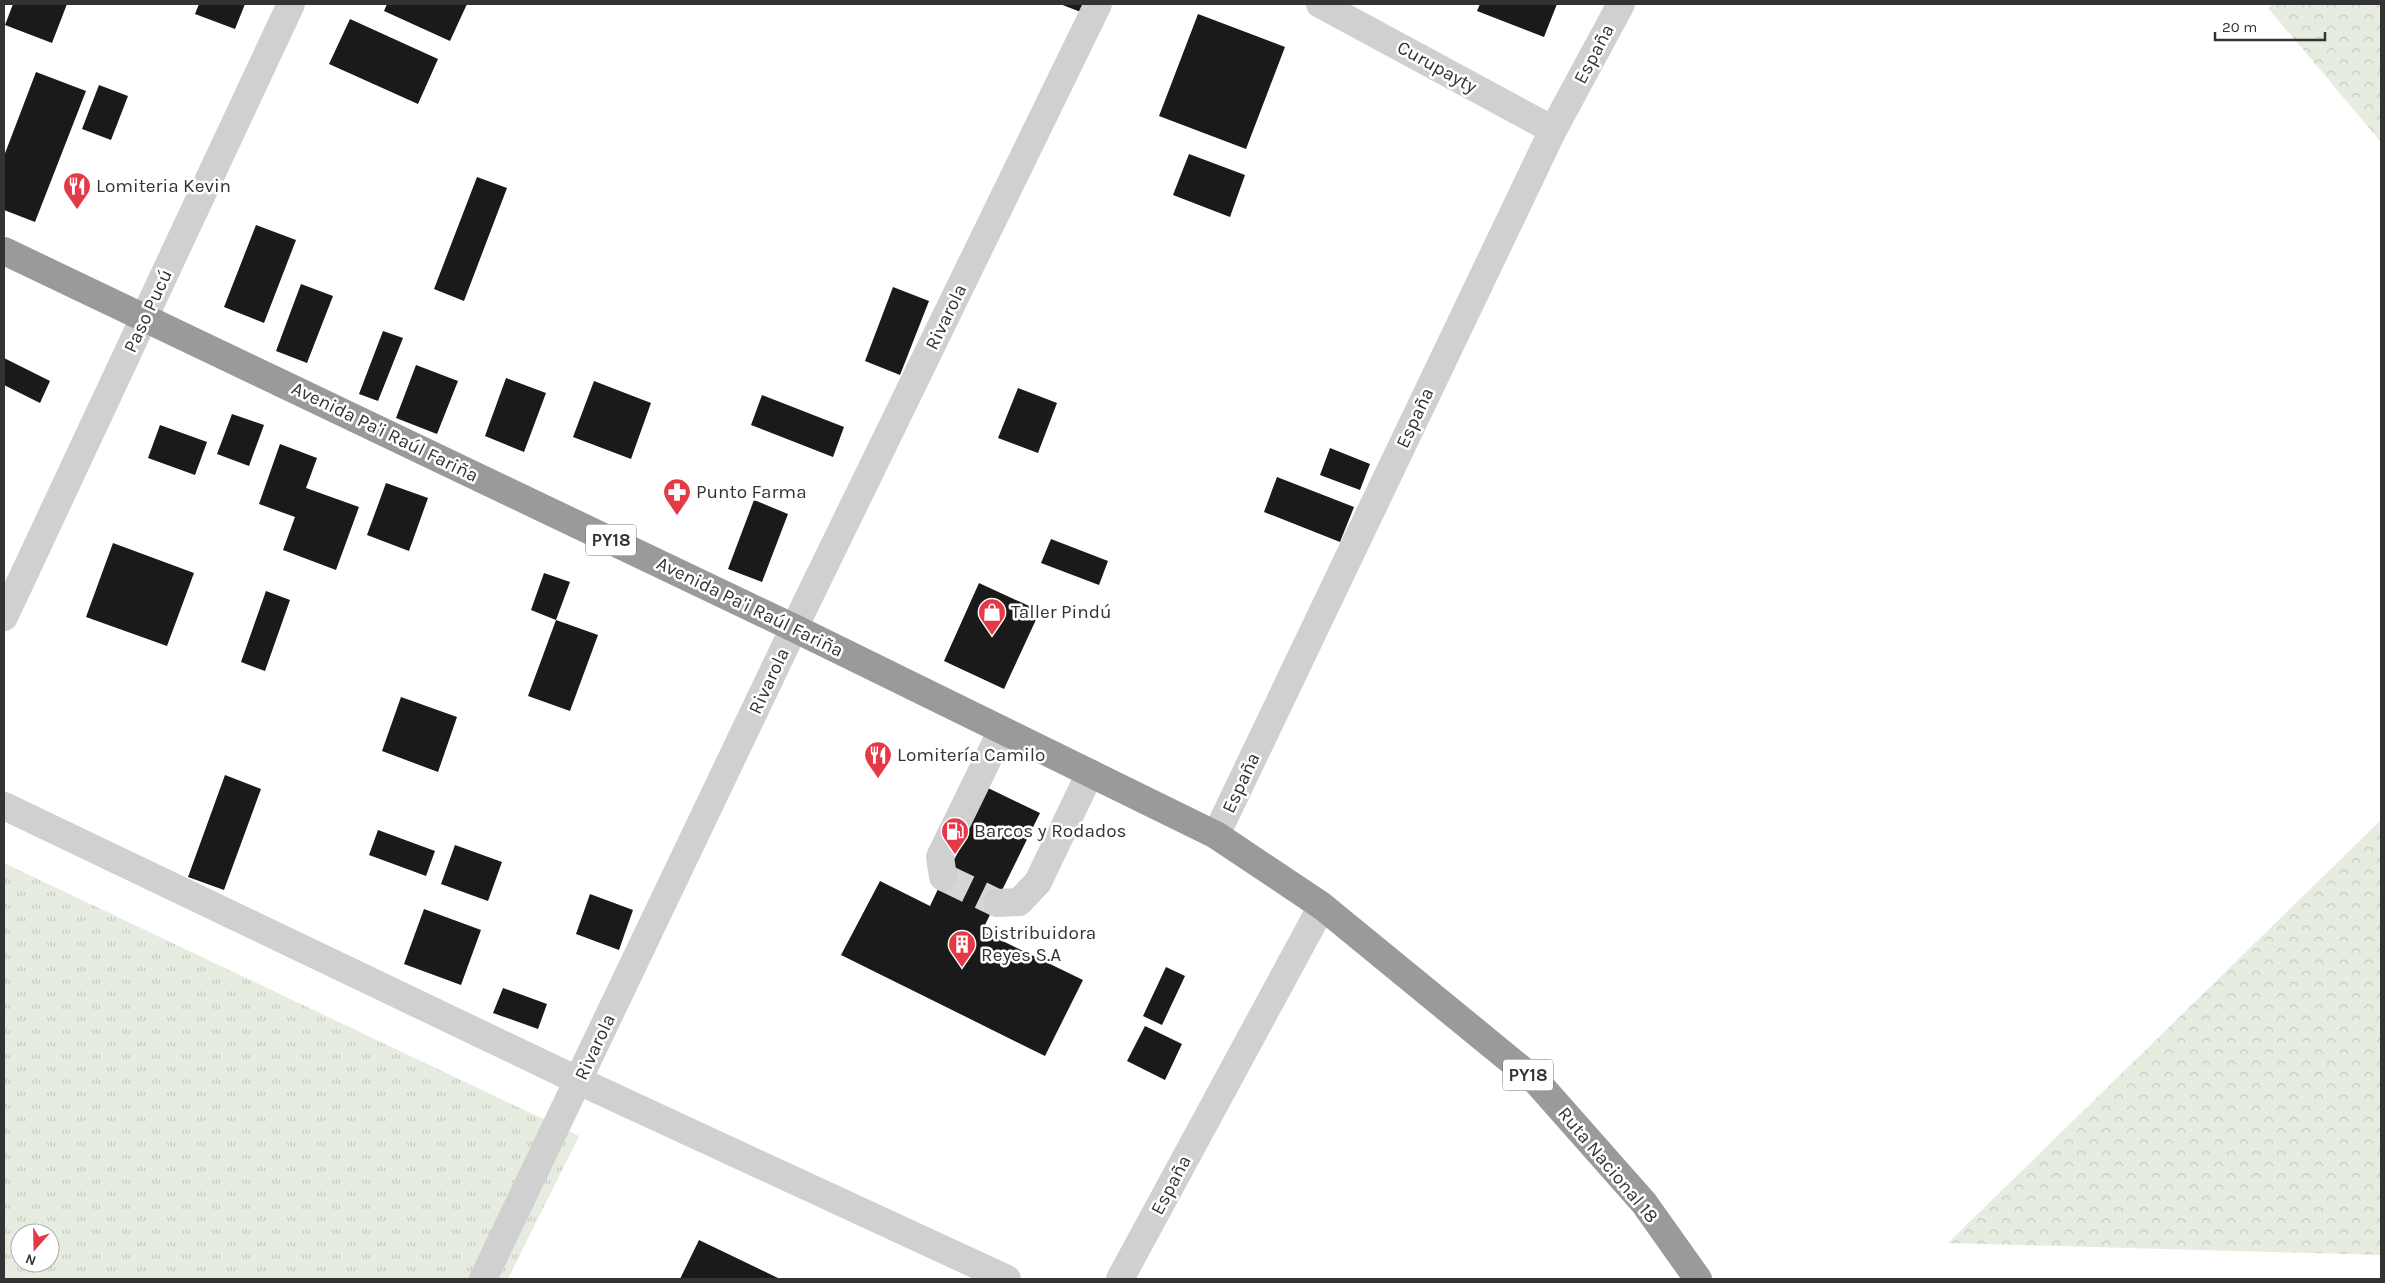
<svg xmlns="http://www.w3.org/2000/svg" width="2385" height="1283" viewBox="0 0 2385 1283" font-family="Karla,sans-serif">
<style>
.grass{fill:url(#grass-tufts);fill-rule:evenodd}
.forest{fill:url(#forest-crowns)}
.building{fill:#1a1a1a}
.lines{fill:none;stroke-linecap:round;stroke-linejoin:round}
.minor-tunnel{stroke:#d6d6d6;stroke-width:28;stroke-dasharray:28 14;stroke-linecap:butt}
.minor{stroke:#d0d0d0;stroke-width:28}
.highway{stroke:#9a9a9a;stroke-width:28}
.labels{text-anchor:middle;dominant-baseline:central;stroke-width:5;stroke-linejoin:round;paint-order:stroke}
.shield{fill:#fff;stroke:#707070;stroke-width:1}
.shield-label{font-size:18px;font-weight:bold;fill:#333}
.street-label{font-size:19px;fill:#333;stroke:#fff}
.poi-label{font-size:19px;fill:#333;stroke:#fff;text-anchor:start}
</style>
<defs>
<pattern id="grass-tufts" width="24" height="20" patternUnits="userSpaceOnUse" patternTransform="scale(1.25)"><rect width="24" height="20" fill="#e6ecdf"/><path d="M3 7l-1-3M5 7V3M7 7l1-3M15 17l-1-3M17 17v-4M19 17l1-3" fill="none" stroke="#c6cbc0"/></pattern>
<pattern id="forest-crowns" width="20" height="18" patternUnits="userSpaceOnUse" patternTransform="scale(1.25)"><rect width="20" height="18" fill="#e6ecdf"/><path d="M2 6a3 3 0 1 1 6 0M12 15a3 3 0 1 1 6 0" fill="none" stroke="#c6cbc0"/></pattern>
</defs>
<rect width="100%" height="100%" fill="#fff"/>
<path class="grass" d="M4 863 579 1136 508 1279H4ZM20 1233H50V1263H20Z"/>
<path class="forest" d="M2272 4H2381V142L2268 8Z
M2381 820V1255L1948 1243Z"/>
<path class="building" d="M13 4H67L52 43 5 25Z
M199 4H245L235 29 195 14Z
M387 4H467L450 41 384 11Z
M1060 4H1096L1091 16Z
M1480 4H1557L1544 37 1477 11Z
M1198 14 1285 47 1246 149 1159 116Z
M350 19 438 59 418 104 329 64Z
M36 72 86 91 35 222 4 210V156Z
M99 85 128 96 111 140 82 129Z
M1189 154 1245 175 1230 217 1173 195Z
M477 177 507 188 464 301 434 289Z
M256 225 296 240 264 323 224 307Z
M301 284 333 296 307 363 276 351Z
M893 287 929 301 900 375 865 361Z
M383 331 403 338 378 401 359 394Z
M4 358 50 381 40 403 4 385Z
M416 365 458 381 437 434 396 418Z
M506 378 546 393 524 452 485 436Z
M594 381 651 403 631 459 573 437Z
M1018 388 1057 403 1038 453 998 438Z
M762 395 844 427 833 457 751 425Z
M232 414 264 425 249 466 217 454Z
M160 425 207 442 195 475 148 458Z
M280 444 317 458 306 488 359 507 336 570 283 550 295 517 259 504Z
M1330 448 1370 464 1360 490 1320 475Z
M1277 477 1354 507 1340 542 1264 512Z
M386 483 428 498 409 551 367 535Z
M754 500 788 514 762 582 728 569Z
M1051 539 1108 561 1099 585 1041 563Z
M113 543 194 573 167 646 86 617Z
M544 573 570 582 556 620 531 610Z
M979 583 1040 611 1004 689 944 661Z
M266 591 290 600 265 671 241 662Z
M556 620 598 635 570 711 528 696Z
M401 697 457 717 438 772 382 751Z
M225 775 261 789 224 890 188 877Z
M986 787 1040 813 982 931 1083 980 1045 1056 841 955 880 881 930 906Z
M378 830 435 851 426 876 369 855Z
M455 845 502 862 488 901 441 884Z
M590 894 633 910 619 950 576 934Z
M424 909 481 930 461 985 404 964Z
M1166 967 1185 976 1162 1025 1143 1016Z
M503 988 547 1004 538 1029 493 1013Z
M1145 1026 1182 1044 1165 1080 1127 1061Z
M699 1240 780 1279H680Z"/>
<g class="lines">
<path class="minor-tunnel" d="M943 877 997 903"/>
<path class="minor" d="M1320 4 1553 130
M4 617 291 4
M4 806 579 1081 1007 1279
M1216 835 1553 130 1621 4
M943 877 940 857 1002 730
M997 903 1019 902 1038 882 1090 773
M483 1279 794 628 1098 4
M1120 1279 1322 906"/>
<path class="highway" d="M4 251 794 628 1216 835 1322 906 1537 1082 1644 1203 1698 1279"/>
</g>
<defs>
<g id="restaurant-pin" transform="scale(1.4375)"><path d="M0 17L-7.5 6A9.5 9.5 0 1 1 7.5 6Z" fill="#e63946" stroke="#fff"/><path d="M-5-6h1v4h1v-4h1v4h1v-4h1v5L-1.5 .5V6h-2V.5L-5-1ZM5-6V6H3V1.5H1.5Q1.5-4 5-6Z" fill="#fff"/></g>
<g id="pharmacy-pin" transform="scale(1.4375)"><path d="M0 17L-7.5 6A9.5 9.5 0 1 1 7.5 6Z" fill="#e63946" stroke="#fff"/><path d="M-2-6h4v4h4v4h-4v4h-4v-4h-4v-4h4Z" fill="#fff"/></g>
<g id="shop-pin" transform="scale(1.4375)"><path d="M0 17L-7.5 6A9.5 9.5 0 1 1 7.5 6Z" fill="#e63946" stroke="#fff"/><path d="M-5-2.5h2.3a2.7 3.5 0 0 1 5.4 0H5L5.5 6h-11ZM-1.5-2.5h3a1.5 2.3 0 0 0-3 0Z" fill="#fff"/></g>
<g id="fuel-pin" transform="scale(1.4375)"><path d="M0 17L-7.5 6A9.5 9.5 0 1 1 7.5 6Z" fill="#e63946" stroke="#fff"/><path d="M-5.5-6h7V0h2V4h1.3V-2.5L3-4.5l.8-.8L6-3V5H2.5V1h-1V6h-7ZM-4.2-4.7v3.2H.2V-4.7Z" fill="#fff"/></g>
<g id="building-pin" transform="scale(1.4375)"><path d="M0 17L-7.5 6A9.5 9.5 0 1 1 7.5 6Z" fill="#e63946" stroke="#fff"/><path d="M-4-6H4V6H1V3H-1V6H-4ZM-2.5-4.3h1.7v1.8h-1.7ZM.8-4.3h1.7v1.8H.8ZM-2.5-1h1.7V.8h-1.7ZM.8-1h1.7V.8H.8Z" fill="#fff"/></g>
</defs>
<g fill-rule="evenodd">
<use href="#restaurant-pin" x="77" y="186"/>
<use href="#pharmacy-pin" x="677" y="492"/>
<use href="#shop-pin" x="992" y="612"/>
<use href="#restaurant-pin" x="878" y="755"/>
<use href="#fuel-pin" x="955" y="831"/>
<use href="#building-pin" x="962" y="944"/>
</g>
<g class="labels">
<g class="shield">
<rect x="586" y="524.5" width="50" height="31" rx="4"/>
<rect x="1503" y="1059.5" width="50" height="31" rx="4"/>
</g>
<g class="shield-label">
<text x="611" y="540">PY18</text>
<text x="1528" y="1075">PY18</text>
</g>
<g class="street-label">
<text transform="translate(1594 54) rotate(-62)">España</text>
<text transform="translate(1437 67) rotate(29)">Curupayty</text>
<text transform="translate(148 311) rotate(-65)">Paso Pucú</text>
<text transform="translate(946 317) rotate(-64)">Rivarola</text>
<text transform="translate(1415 418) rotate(-65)">España</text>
<text transform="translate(385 432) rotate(26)">Avenida Pa'i Raúl Fariña</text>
<text transform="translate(750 607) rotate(26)">Avenida Pa'i Raúl Fariña</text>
<text transform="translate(769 681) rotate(-65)">Rivarola</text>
<text transform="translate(1241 783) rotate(-65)">España</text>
<text transform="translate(595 1047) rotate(-65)">Rivarola</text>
<text transform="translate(1608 1165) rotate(50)">Ruta Nacional 18</text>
<text transform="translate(1171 1185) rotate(-62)">España</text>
</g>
<g class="poi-label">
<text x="96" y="186">Lomiteria Kevin</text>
<text x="696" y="492">Punto Farma</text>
<text x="1011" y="612">Taller Pindú</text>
<text x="897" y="755">Lomitería Camilo</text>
<text x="974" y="831">Barcos y Rodados</text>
<text x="981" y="933">Distribuidora<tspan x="981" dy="22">Reyes S.A</tspan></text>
</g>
</g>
<rect width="2385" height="1283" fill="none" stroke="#333333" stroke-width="10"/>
<g transform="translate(35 1248) rotate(200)"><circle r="24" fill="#ffffff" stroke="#adadad"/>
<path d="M0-4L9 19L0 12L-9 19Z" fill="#e63946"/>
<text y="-8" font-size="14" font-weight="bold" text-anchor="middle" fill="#333333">N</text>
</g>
<path d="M2215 32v8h110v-8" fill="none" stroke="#333333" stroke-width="2.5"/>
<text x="2222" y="32" font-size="15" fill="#333333" stroke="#ffffff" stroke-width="4" paint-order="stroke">20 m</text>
</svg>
